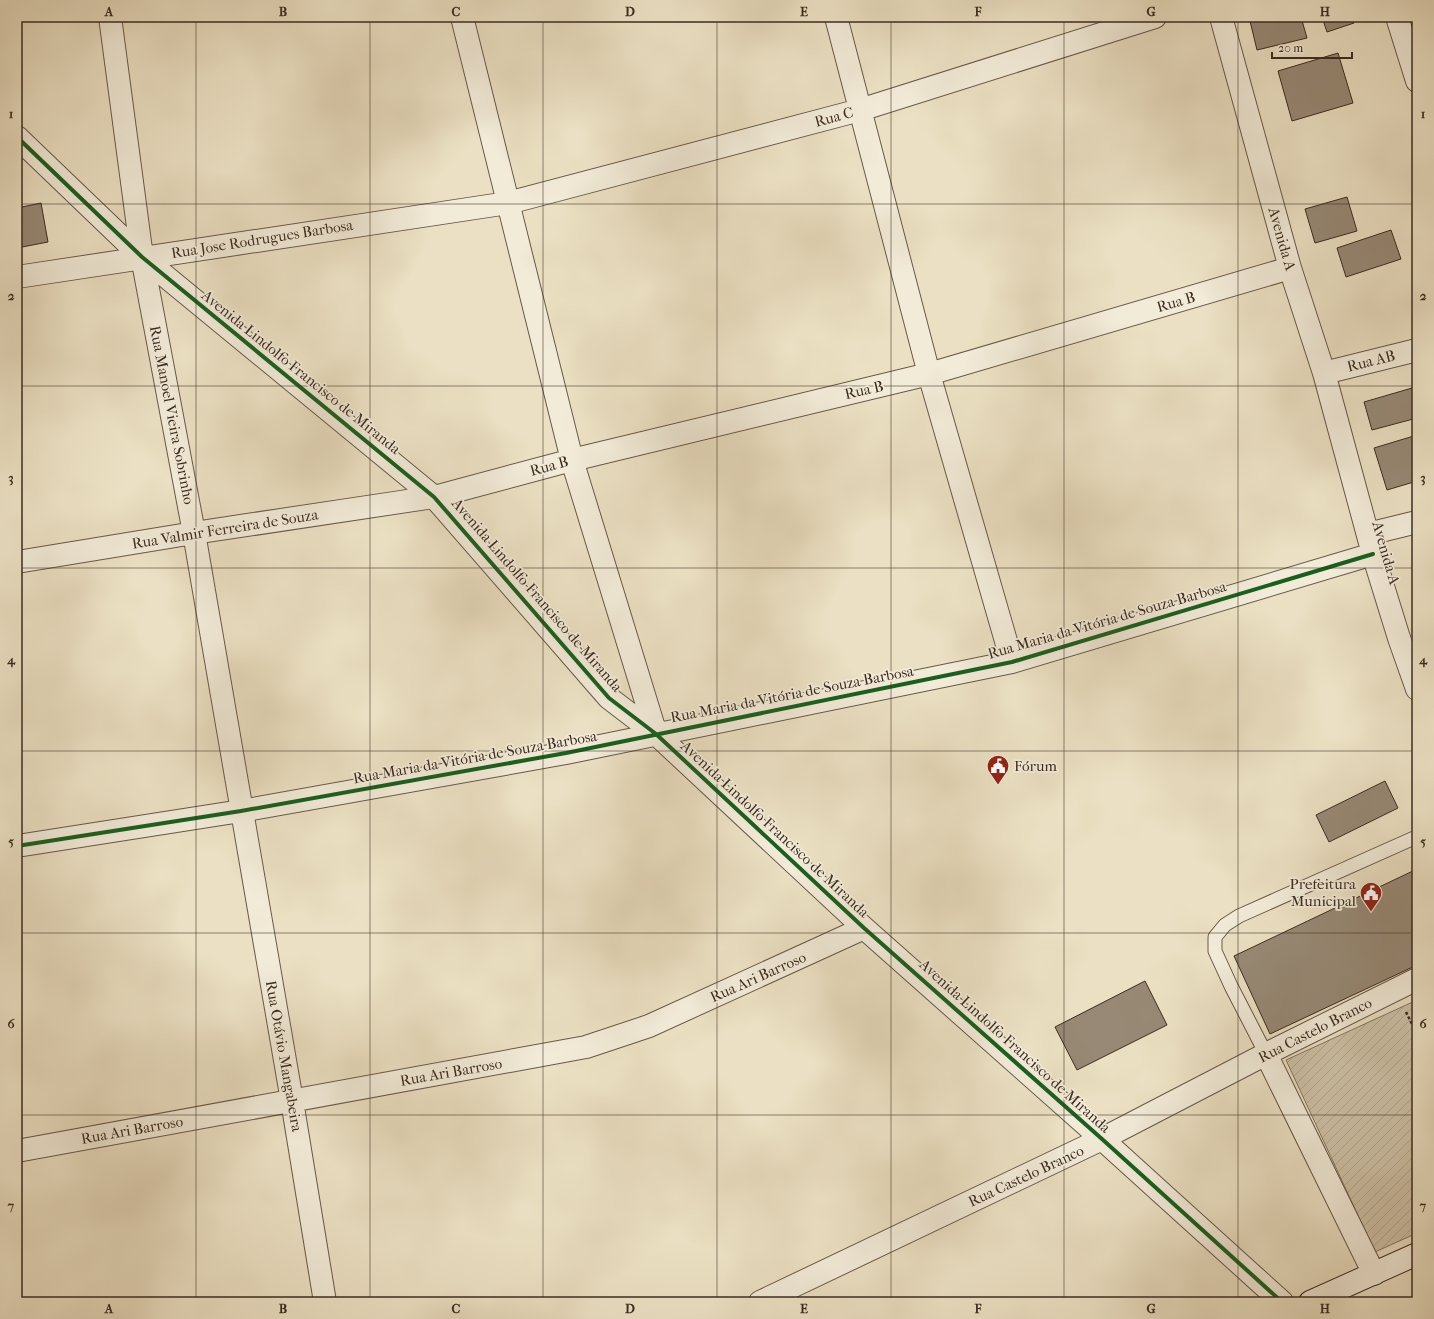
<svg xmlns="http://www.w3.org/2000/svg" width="1434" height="1319" viewBox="0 0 1434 1319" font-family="'IM FELL French Canon',serif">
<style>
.garden{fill:url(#garden-furrows);stroke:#847664}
.building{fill:#978975;stroke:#3c2b20}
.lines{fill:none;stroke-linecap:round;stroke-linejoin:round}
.lane-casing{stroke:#685849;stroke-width:15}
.street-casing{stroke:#685849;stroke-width:24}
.secondary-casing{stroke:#3c2b20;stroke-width:24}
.path{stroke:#3c2b20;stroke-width:2.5;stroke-dasharray:3 2;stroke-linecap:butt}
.lane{stroke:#f2ebd8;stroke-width:13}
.street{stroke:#f2ebd8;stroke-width:22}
.secondary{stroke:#f2ebd8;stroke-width:22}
.cycleway-casing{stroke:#f2ebd8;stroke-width:6}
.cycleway{stroke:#1b5e20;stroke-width:4}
.grid{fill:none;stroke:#3c2b20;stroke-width:1;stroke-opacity:0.55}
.labels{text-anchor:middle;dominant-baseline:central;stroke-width:3.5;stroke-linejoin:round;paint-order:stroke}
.street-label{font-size:15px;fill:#3c2b20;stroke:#f2ebd8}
.poi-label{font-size:15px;fill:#3c2b20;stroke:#f2ebd8;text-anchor:start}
.neatline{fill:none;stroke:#3c2b20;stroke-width:1.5}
.grid-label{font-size:13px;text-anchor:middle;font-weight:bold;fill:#3c2b20}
</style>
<defs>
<pattern id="garden-furrows" width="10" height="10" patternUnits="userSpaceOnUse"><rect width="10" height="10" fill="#cdc1a7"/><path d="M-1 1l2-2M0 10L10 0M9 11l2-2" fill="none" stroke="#b1a68f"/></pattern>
</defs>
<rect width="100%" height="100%" fill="#ebe0c3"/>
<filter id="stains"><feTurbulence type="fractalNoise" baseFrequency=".005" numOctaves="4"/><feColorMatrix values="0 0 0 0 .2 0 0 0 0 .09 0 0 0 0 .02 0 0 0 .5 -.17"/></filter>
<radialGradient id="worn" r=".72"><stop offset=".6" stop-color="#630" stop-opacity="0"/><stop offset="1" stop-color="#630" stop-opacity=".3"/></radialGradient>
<path class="garden" d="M1417 1000V1233L1375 1252 1286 1060Z"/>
<path class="building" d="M1265 17H1301L1307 38 1257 50 1250 21Z
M1322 17H1352L1354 23 1327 32Z
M1338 53 1353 103 1292 121 1278 71Z
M1347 197 1357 231 1315 243 1305 209Z
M41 203 48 242 17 248V208Z
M1391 230 1401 259 1346 277 1337 248Z
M1412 388 1417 407V418L1372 430 1364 402Z
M1417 435V481L1387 490 1374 448Z
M1385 781 1398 808 1329 842 1316 815Z
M1417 869V965L1270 1034 1234 956Z
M1145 981 1167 1025 1077 1070 1055 1027Z"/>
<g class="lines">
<g class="lane-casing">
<path id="lane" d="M1266 1054 1231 986 1215 951V937L1225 925 1239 916 1414 838"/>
</g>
<g class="street-casing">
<path id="street" d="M110 17 142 257 194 533 292 1101 325 1302
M462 17 572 460 656 734
M836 17 929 374 1012 662
M1221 17 1290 268 1324 373 1373 554 1399 638 1417 689
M1397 17 1417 81
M17 137 142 257 434 497 609 698 656 734 864 928 1102 1139 1282 1302
M17 277 508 203 860 110 1155 17
M1324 373 1417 350
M1368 534 1417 522
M17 562 194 533 434 497 572 460 929 374 1290 268
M17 846 241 811 566 753 1012 662 1373 554
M1266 1054 1374 1274
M17 1151 586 1047 649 1026 864 928
M760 1302 1102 1139 1266 1054 1417 979"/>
</g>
<g class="secondary-casing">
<path id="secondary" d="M1310 1302 1417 1254"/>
</g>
<path class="path" d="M1406 1012 1417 1034"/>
<use href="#lane" class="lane"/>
<use href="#street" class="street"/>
<use href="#secondary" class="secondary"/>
<g class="cycleway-casing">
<path id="cycleway" d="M17 137 142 257 434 497 609 698 656 734 864 928 1102 1139 1282 1302
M17 846 241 811 566 753 1012 662 1373 554"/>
</g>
<use href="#cycleway" class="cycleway"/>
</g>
<path class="grid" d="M196 17V1302M370 17V1302M543 17V1302M717 17V1302M891 17V1302M1064 17V1302M1238 17V1302M17 204H1417M17 386H1417M17 568H1417M17 751H1417M17 933H1417M17 1115H1417"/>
<defs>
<g id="civic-pin" transform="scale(1.15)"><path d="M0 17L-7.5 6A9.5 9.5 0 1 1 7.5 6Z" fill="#8f2418" stroke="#f2ebd8"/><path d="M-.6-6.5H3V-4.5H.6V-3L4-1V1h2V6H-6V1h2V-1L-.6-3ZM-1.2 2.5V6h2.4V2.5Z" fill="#fff"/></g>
</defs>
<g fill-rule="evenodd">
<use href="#civic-pin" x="998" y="766"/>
<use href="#civic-pin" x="1371" y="893"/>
</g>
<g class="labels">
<g class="street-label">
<text transform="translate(834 117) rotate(-15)">Rua C</text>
<text transform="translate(262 239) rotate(-9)">Rua Jose Rodrugues Barbosa</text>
<text transform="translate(1282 239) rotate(74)">Avenida A</text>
<text transform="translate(1176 302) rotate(-16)">Rua B</text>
<text transform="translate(1371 361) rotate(-14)">Rua AB</text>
<text transform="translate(301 372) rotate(39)">Avenida Lindolfo Francisco de Miranda</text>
<text transform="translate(864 390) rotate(-13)">Rua B</text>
<text transform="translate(172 415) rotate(79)">Rua Manoel Vieira Sobrinho</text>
<text transform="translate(549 466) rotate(-15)">Rua B</text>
<text transform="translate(225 529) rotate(-9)">Rua Valmir Ferreira de Souza</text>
<text transform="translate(1386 553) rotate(74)">Avenida A</text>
<text transform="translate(537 595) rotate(49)">Avenida Lindolfo Francisco de Miranda</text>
<text transform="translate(1107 620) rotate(-16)">Rua Maria da Vitória de Souza Barbosa</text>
<text transform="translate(792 694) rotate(-11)">Rua Maria da Vitória de Souza Barbosa</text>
<text transform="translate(475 757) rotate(-10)">Rua Maria da Vitória de Souza Barbosa</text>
<text transform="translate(775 829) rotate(43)">Avenida Lindolfo Francisco de Miranda</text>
<text transform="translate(758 977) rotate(-24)">Rua Ari Barroso</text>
<text transform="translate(1315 1030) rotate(-27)">Rua Castelo Branco</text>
<text transform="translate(1015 1046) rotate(42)">Avenida Lindolfo Francisco de Miranda</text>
<text transform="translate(284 1056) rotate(80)">Rua Otávio Mangabeira</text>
<text transform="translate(451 1072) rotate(-10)">Rua Ari Barroso</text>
<text transform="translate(132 1130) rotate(-10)">Rua Ari Barroso</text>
<text transform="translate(1026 1176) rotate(-25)">Rua Castelo Branco</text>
</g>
<g class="poi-label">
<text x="1014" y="766">Fórum</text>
<text x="1356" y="884" text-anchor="end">Prefeitura<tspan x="1356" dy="17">Municipal</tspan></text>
</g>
</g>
<rect width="1434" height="1319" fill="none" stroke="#ebe0c3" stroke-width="44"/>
<path d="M1272 52v6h80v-6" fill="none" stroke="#3c2b20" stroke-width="2"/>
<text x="1278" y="52" font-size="12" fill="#3c2b20" stroke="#f2ebd8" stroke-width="3" paint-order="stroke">20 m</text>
<rect x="22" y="22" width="1390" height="1275" class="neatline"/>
<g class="grid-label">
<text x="109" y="16">A</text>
<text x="283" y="16">B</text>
<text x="456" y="16">C</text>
<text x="630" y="16">D</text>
<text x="804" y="16">E</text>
<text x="978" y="16">F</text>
<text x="1151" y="16">G</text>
<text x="1325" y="16">H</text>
<text x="11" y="118">1</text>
<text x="1423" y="118">1</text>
<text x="11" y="300">2</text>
<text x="1423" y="300">2</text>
<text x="11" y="482">3</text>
<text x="1423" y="482">3</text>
<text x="11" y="664">4</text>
<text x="1423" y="664">4</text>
<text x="11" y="846">5</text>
<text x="1423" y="846">5</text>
<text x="11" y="1028">6</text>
<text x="1423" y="1028">6</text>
<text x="11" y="1210">7</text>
<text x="1423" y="1210">7</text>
<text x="109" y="1313">A</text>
<text x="283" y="1313">B</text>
<text x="456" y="1313">C</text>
<text x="630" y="1313">D</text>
<text x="804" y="1313">E</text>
<text x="978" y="1313">F</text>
<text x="1151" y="1313">G</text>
<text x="1325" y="1313">H</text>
</g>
<rect width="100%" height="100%" filter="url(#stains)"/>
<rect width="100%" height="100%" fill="url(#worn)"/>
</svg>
